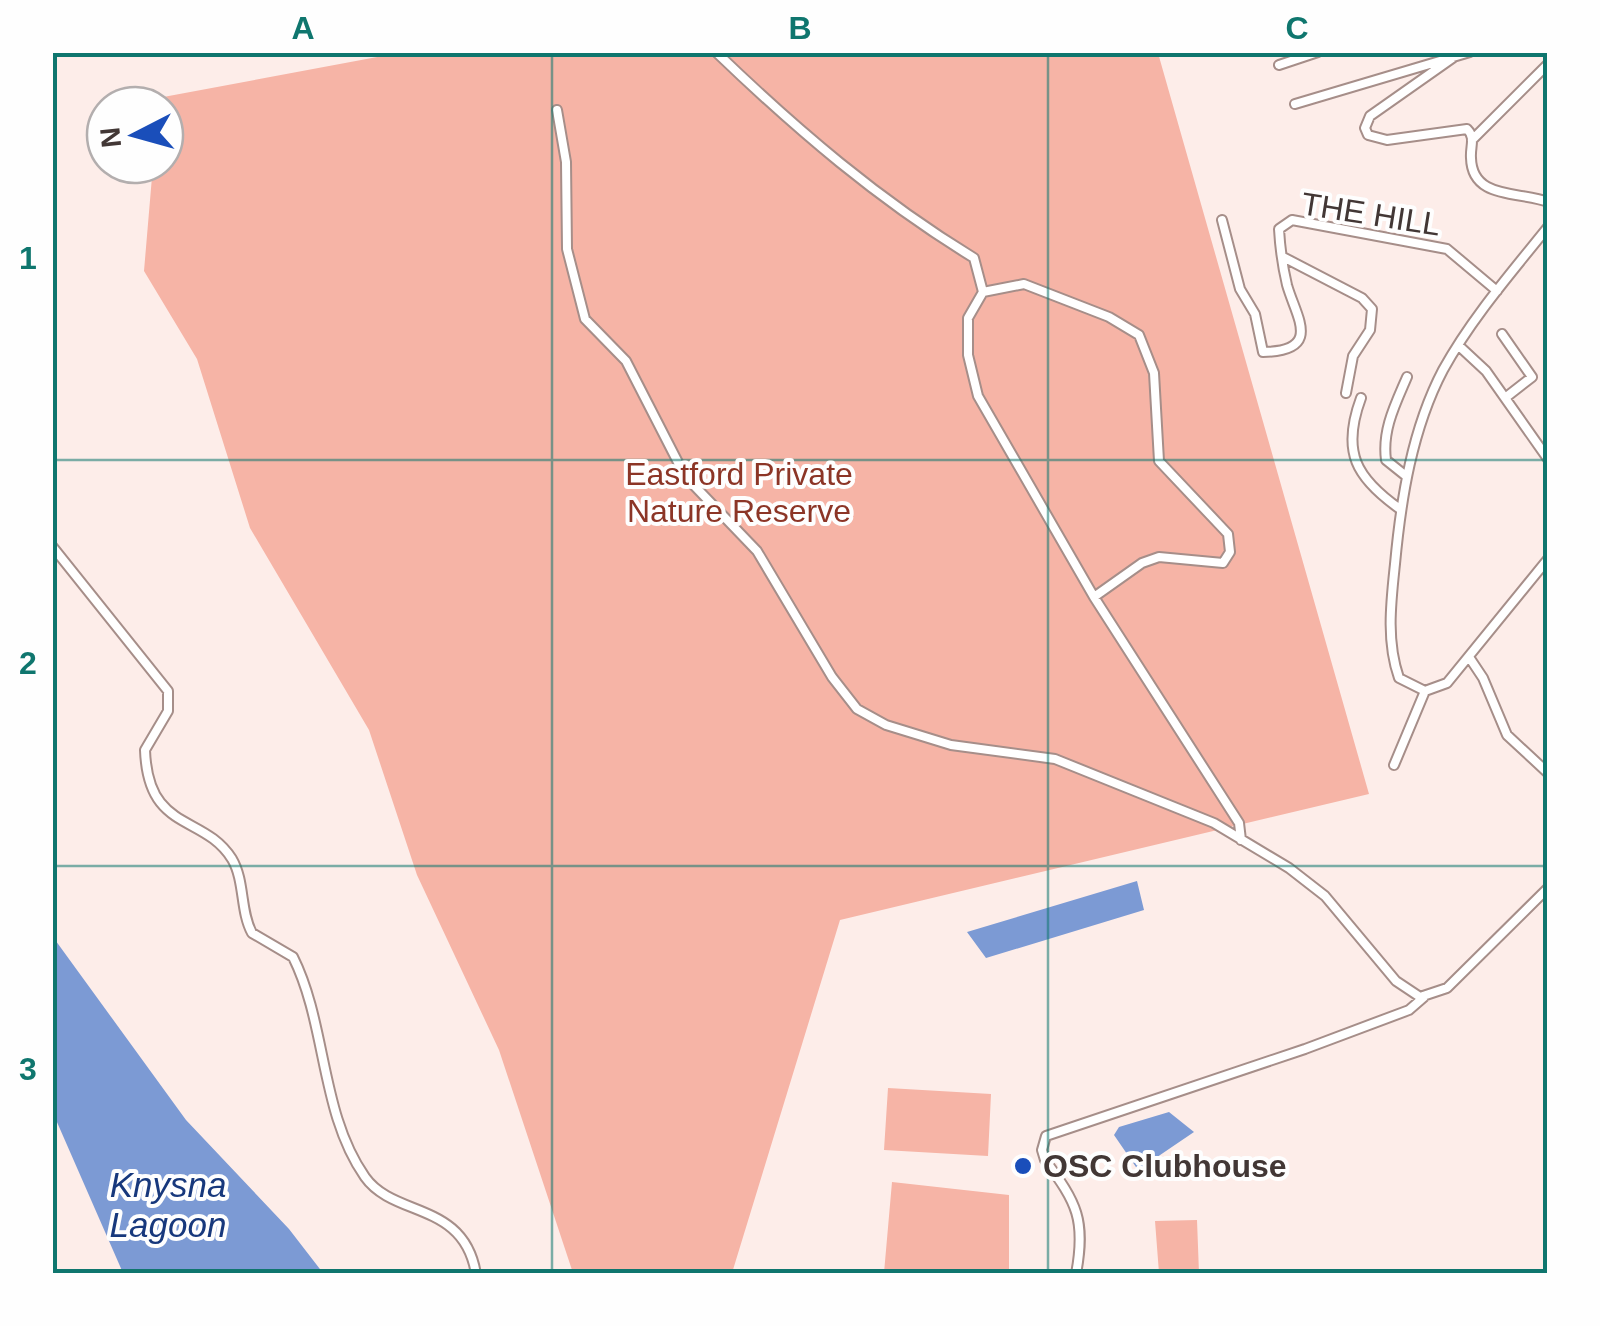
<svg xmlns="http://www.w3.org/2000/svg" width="1600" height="1326" viewBox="0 0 1600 1326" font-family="Helvetica,sans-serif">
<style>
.green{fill:#f6b4a6}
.water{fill:#7c9ad4}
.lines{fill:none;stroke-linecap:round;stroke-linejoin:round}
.street-casing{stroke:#a68e89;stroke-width:12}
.street{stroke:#fff;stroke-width:8}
.grid{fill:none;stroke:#0f766e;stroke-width:2.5;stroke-opacity:0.55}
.poi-dot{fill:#1a4eba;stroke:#fefefe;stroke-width:4}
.labels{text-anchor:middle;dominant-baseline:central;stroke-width:8;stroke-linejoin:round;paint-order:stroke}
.street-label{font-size:32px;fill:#423735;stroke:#fefefe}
.park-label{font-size:32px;fill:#8c3526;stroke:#fefefe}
.poi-label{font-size:32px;font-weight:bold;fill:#423735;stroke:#fefefe;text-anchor:start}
.water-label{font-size:35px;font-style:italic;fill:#17387c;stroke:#fefefe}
.neatline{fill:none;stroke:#0f766e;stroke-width:4}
.grid-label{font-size:32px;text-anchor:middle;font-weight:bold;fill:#0f766e}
</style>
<rect width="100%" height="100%" fill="#fdede9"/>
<path class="green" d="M404 52 1158 53 1369 794 840 920 732 1273H573L499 1050 417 875 369 730 250 528 197 359 144 271 153 165H165V105H157L158 98Z
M888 1088 991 1094 988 1156 884 1150Z
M892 1182 1009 1195V1273H884Z
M1197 1220 1199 1273H1159L1155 1221Z"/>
<path class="water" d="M1137 881 1144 910 986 958 967 932Z
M53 937 186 1120 289 1229 323 1273H123L53 1113Z
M1169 1112 1194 1132 1138 1170 1114 1135 1119 1127Z"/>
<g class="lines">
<g class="street-casing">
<path id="street" d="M716 52C797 130 879 200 974 258L983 292 968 318V355L978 396 1094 597 1239 823 1241 840
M1461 52 1370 116 1365 128 1368 135 1387 140 1467 129C1476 138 1470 146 1471 158 1472 200 1520 191 1548 202
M1279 65 1318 52
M1295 104 1470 52
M557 110 566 162 567 249 585 319 626 361 685 476 757 551 832 677 857 709 886 725 951 745 1055 759 1214 823 1289 868 1325 896 1396 981 1420 997 1447 988 1548 888
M1472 140 1548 64
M1222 220 1240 289 1255 314 1263 352C1323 351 1296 317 1287 285 1283 268 1280 247 1279 229L1292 220 1447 249 1497 291
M1548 227C1511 273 1471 319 1443 370 1412 429 1401 499 1395 564 1391 602 1386 641 1399 678L1425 691 1447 683 1548 559
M1283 257 1362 298 1372 309 1370 330 1353 356 1346 393
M983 292 1024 284 1109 317 1139 335 1154 373 1159 461 1228 534 1230 552 1223 563 1159 557 1142 563 1094 597
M1502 334 1532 377 1505 398
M1458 345 1486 371 1548 459
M1361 398C1341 452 1356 478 1400 509
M1406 476 1386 460C1382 430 1395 405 1407 377
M52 546 168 691V711L145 750C148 833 203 813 232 859 245 881 240 911 252 933L293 957C327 1025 320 1113 365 1177 394 1218 464 1201 476 1274
M1469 657 1483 678 1507 735 1548 773
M1394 765 1425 691
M1076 1274C1086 1220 1077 1203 1045 1160L1042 1150 1046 1136 1305 1049 1409 1010 1424 997"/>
</g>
<use href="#street" class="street"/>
</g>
<path class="grid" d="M552 52V1274M1048 52V1274M52 460H1548M52 866H1548"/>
<circle class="poi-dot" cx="1023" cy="1166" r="10"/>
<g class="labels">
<g class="street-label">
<text transform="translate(1371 214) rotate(9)">THE HILL</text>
</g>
<g class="park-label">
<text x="739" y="474">Eastford Private<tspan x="739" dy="37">Nature Reserve</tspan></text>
</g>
<g class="poi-label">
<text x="1043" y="1166">OSC Clubhouse</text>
</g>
<g class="water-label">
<text x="168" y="1184">Knysna<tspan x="168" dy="40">Lagoon</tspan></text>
</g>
</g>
<rect width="1600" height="1326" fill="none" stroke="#fefefe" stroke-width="110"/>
<g transform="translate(135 135) rotate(264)"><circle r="48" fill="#fefefe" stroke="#b3aeae" stroke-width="2.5"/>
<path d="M0-8L18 38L0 25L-18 38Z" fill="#1a4eba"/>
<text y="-15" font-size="28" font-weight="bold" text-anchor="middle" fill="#423735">N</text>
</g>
<rect x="55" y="55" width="1490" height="1216" class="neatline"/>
<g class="grid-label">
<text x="303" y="39">A</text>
<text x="800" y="39">B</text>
<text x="1297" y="39">C</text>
<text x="28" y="269">1</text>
<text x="28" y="674">2</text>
<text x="28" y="1080">3</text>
</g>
</svg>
